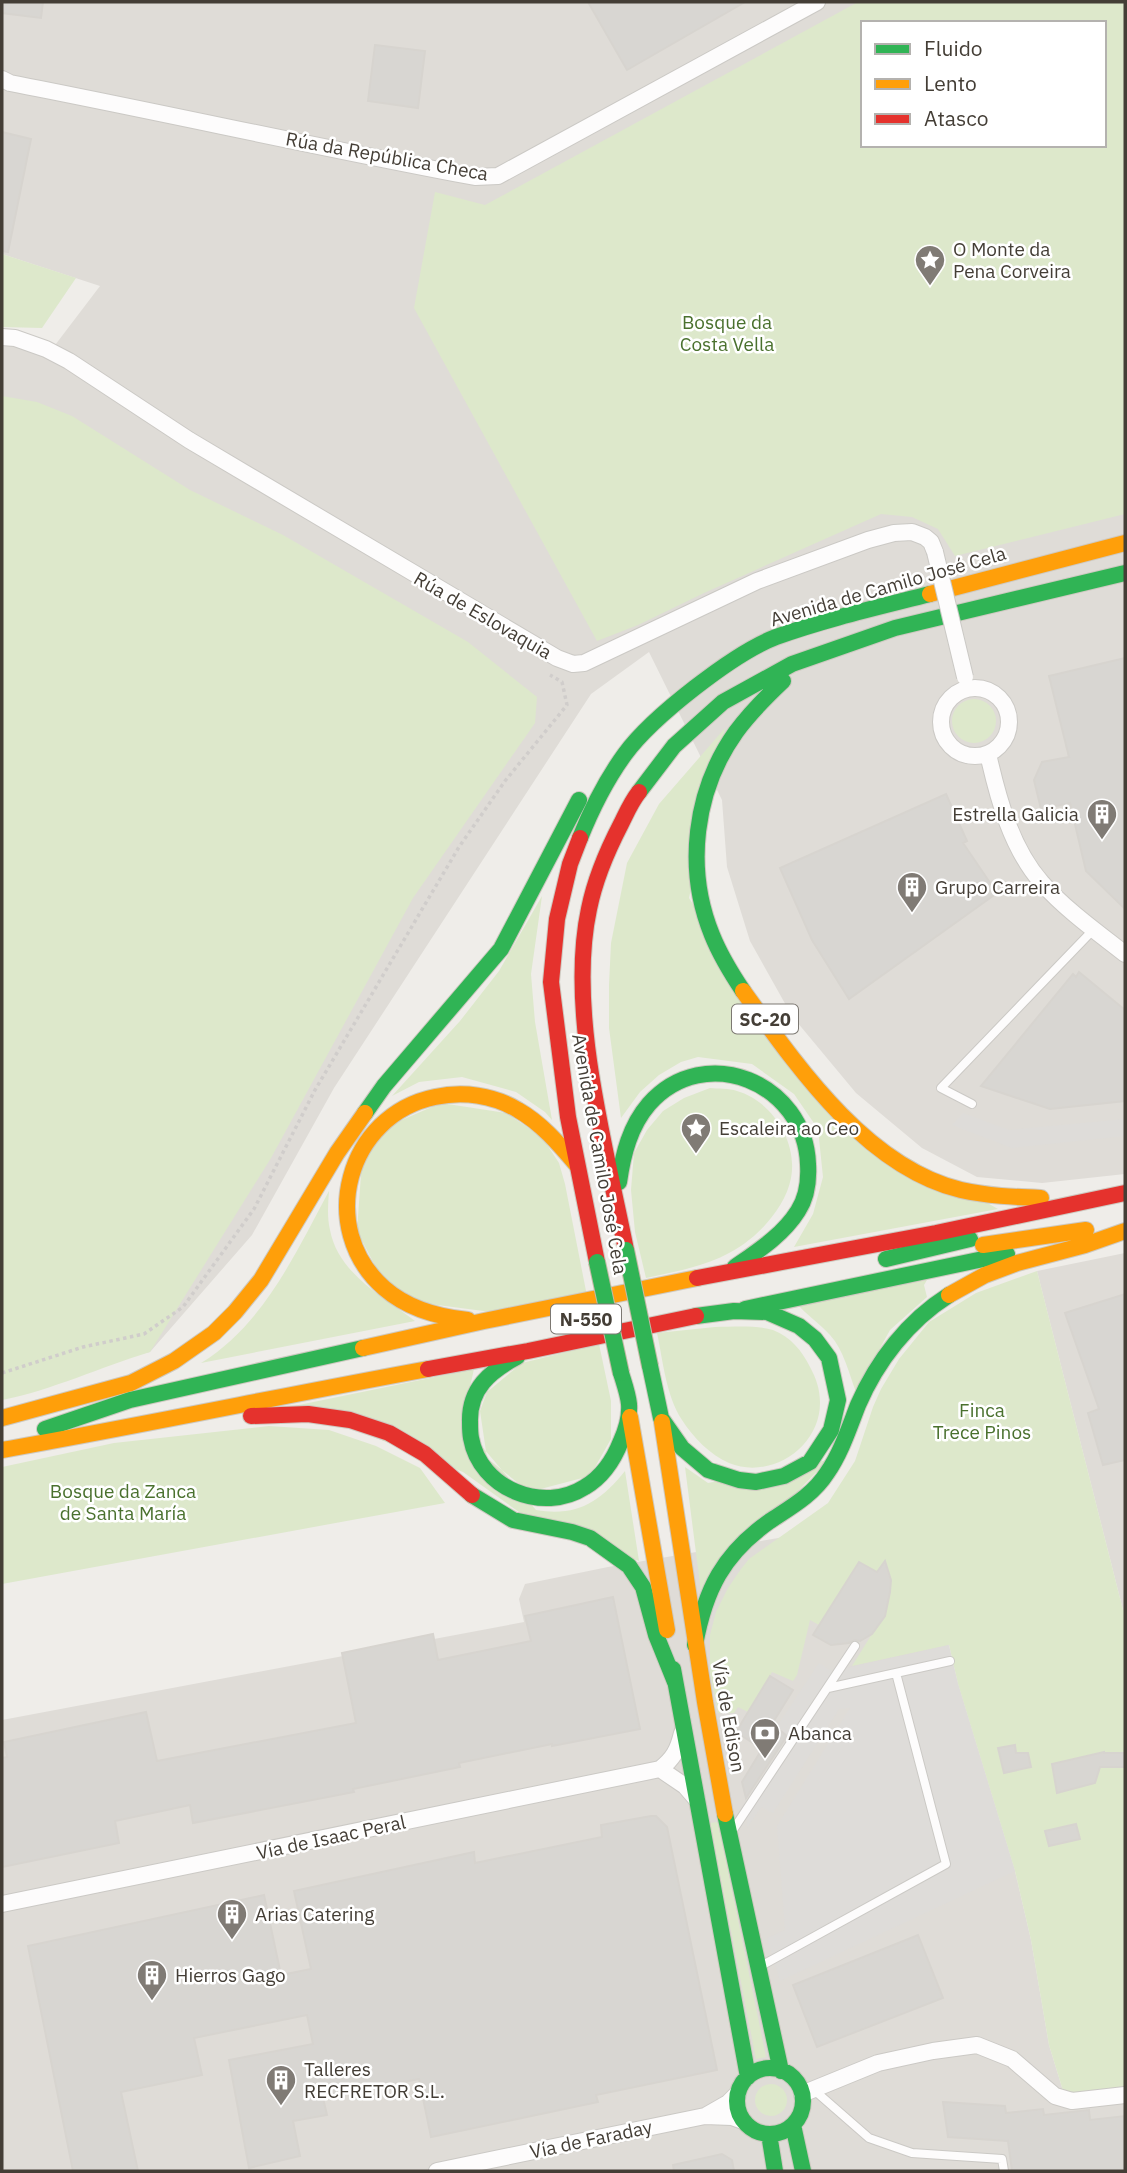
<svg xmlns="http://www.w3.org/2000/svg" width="1127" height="2173" viewBox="0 0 1127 2173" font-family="'IBM Plex Sans',sans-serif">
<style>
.industrial{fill:#dfdcd7;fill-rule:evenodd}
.green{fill:#dde8cb;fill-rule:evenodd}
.parking{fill:#dedcd9}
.building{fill:#d8d6d2;stroke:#d7d4cf;stroke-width:2}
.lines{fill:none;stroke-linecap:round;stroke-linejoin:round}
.lane-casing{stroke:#cbc9c5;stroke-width:10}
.street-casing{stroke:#cbc9c5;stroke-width:18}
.fast-casing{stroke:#cec9c0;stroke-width:18}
.slow-casing{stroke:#cec9c0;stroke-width:18}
.jam-casing{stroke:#cec9c0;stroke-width:18}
.path{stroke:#d0cdcb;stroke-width:3.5;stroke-dasharray:3.5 3.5;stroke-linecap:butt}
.lane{stroke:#fdfcfc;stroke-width:8}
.street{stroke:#fdfcfc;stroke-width:16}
.fast{stroke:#30b455;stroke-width:16}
.slow{stroke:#ff9f0a;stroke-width:16}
.jam{stroke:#e5322d;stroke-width:16}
.street-bridge-casing{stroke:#cbc9c5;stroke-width:18;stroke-linecap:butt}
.fast-bridge-casing{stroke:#c5b9a6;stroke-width:18;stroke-linecap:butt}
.street-bridge{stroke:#fdfcfc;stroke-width:16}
.fast-bridge{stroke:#30b455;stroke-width:16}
.labels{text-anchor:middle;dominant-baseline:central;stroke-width:5;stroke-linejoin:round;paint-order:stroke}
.shield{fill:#fff;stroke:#7c7872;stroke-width:2}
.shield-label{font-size:18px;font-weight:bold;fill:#443e36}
.street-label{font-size:19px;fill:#443e36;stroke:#fff}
.poi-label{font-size:19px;fill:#443e36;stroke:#fff;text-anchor:start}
.park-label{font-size:19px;fill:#4a712e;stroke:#fff}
</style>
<rect width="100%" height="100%" fill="#efede9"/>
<path class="industrial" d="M2 2H1125V1174L1042 1183 977 1177 922 1148 856 1093 792 1016 750 941 727 867 722 800 649 652 591 694 334 1088 252 1235 150 1352 2 1388V345L14 346 46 357 100 286 2 254ZM863 23H1104V145H863Z
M1125 1253V1610H1123L1037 1271Z
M914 1515 958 1684 1015 1871 1031 1940 1049 2045 1064 2094 1125 2102V2171H2V1720L524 1622 519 1599 525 1584 608 1567Z"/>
<path class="green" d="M858 2H1125V514L955 556 938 529 912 517 881 514 704 593 638 625 597 641 414 308 435 192 485 205ZM863 23H1104V145H863Z
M2 254 76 278 42 328 2 327Z
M2 396 37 402 72 416 190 490 283 535 468 642 537 697 535 723 413 898 271 1158 150 1352C100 1367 53 1390 2 1400Z
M952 721a22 22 0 1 1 44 0a22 22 0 1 1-44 0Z
M725 728 689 898 826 1111 998 1209 794 1247 813 1214 823 1177 818 1129 794 1094 752 1064 698 1057 681 1062 659 1075 640 1092 621 1118 609 1028V985L611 943 627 863 659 804Z
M542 896 531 974 535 1022 552 1120 545 1112 516 1092 462 1077 419 1082 392 1096 460 1021 499 971Z
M710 1088C718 1089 729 1088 737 1091 772 1101 798 1142 791 1178 787 1200 770 1222 754 1236 721 1264 687 1269 646 1278L635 1232 631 1190 634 1153 647 1130 663 1111 684 1098Z
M441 1103 506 1113 542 1137 559 1163 565 1184 587 1296 499 1313 422 1303 383 1281 357 1231 362 1160 381 1129Z
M329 1191C328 1204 327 1217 330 1230 338 1273 382 1296 415 1321L201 1363C264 1324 295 1254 329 1191Z
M1037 1271 1123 1610H1125V2089L1064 2094 1049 2045 1031 1940 1015 1871 958 1684 949 1645 852 1666 872 1634 885 1562 877 1572 859 1562 819 1625 810 1620 797 1675 793 1681 772 1672 748 1712 738 1707 734 1713H718L710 1673V1635L716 1612 728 1588 741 1569 749 1559 828 1503 855 1461 873 1407 881 1389 899 1359 929 1322 976 1293Z
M927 1280 924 1285 927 1297 890 1330 856 1392C849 1374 844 1350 830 1335 820 1324 807 1315 797 1304Z
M715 1327C732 1327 757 1325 773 1330 791 1337 802 1351 810 1367 816 1378 820 1389 820 1403 820 1448 770 1480 729 1463 710 1455 693 1437 682 1420 666 1396 663 1361 657 1333Z
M599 1344 611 1401V1439L590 1476 529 1492 487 1458 480 1411 487 1392 522 1363Z
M474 1369 462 1423 536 1510C577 1517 600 1502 625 1471L639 1561 519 1512 463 1472 294 1406Z
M269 1426 329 1430 376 1446 420 1468 445 1503 2 1584V1467L114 1443Z
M828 1460 701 1592 685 1467 708 1483Z
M718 1822 766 2057 756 2059 710 1823Z
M755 2100a16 16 0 1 1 32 0a16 16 0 1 1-32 0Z"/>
<path class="parking" d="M963 1113 1009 1130 1125 1119V1136L1012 1148 952 1125Z
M949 1645 958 1684 1015 1871 780 1981 767 1938 785 1930 777 1826 850 1708 839 1709 773 1813 761 1807 747 1828V1801L789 1739 776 1728 819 1663 832 1671Z"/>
<path class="building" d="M2 2H43L41 18 2 13Z
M588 2H745L627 70Z
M375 45 425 51 418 108 368 101Z
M2 132 31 139 8 252 2 251Z
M1125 658V909L1086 871 1070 803 1041 809 1034 780 1042 762 1069 757 1049 676Z
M946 794 967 841 963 843 997 893 849 999 812 940 780 868Z
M1079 972 1125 1010V1101L1050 1109 981 1086 1073 974 1076 977Z
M1125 1294V1460L1103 1465 1088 1413 1099 1409 1065 1313Z
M885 1561 891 1580 890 1592 885 1616 872 1634 860 1641 855 1640 849 1643 831 1645 813 1635 859 1562 877 1572Z
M613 1597 640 1729 552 1746V1744L459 1763 460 1767 353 1789 354 1792 193 1823 190 1805 115 1821 119 1843 2 1867V1758L7 1757 4 1742 146 1712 157 1761 356 1723 342 1653 433 1634 438 1660 531 1641 525 1616Z
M770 1676 793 1690 772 1724 787 1736 746 1798 742 1782 762 1749 736 1732Z
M1015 1745 1016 1753H1028L1031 1767 1004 1773 998 1748Z
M1104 1752V1753H1125V1767H1100L1095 1783 1057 1793 1052 1764Z
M651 1816H656L667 1827 717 2070 596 2095 598 2102 431 2137 419 2079 323 2098 327 2115 293 2121 300 2156 249 2168 229 2060 313 2044 307 2015 194 2038 202 2075 121 2092 138 2171H73L28 1946 264 1895 281 1975 311 1969 294 1891 474 1852 475 1863 602 1837 601 1825Z
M1076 1824 1080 1839 1049 1846 1045 1831Z
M918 1935 943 1998 817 2047 793 1985Z
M943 2102 1005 2106 1006 2113 1043 2109 1044 2115 1089 2110 1090 2120 1125 2116V2171H1012L1008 2141 948 2137Z
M722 2154 732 2160 734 2171H674L673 2165Z"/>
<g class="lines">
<g class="lane-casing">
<path id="lane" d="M972 1104 941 1088 1094 929
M828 1688 950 1661
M733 1830 855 1646
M759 1967 946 1864 896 1673
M814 2090 869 2138 912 2153 1002 2159 1004 2171"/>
</g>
<g class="street-casing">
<path id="street" d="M2 79 10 83C165 113 320 148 475 177L498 176 817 2
M2 337 15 338 46 349 69 361 189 440 557 658 573 664 584 663 757 581 868 540 894 533 912 532 925 537 931 542 935 552
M941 722a34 34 0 1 1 68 0a34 34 0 1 1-68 0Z
M988 754C998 798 1011 848 1042 883 1066 910 1097 932 1125 954
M682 1733C678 1750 673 1759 660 1769L685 1786 697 1800
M2 1904 660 1769
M802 2094 878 2063 933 2051 977 2045 1012 2059 1055 2096 1072 2101 1125 2095
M707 2115 728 2103 738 2093
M437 2171 705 2116 732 2117 743 2121"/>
</g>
<g class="fast-casing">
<path id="fast" d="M639 792 674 746 723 702 792 664 895 628 1125 573
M580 838C592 808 606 780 625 754 652 717 734 653 776 637 826 619 879 607 930 594
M743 991C731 973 720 955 712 935 685 869 694 791 736 732 750 713 766 697 783 681
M365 1113 384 1086 501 949 579 800
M619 1182C623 1154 630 1126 649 1104 705 1041 805 1083 808 1164 809 1180 807 1197 798 1211 783 1235 758 1251 735 1267
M886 1259 970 1239
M745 1309 1007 1254
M517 1357C490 1371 469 1389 470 1422 470 1427 470 1433 471 1438 480 1489 543 1514 585 1487 602 1477 614 1459 621 1441 626 1430 630 1417 629 1404 628 1394 624 1383 621 1373
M650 1366 661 1418 682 1448 708 1470 739 1480 756 1482 784 1476 810 1462 831 1430 838 1400 829 1358 815 1339 799 1326 767 1312 734 1311 696 1316
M45 1429 130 1400 363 1348
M472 1495 513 1520 572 1532 590 1538 629 1566 643 1587 656 1635 675 1682
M695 1645C705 1590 723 1554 770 1521 791 1507 813 1495 827 1473 841 1453 849 1428 858 1405 877 1361 908 1321 949 1295
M673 1669 748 2077
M725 1814 781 2071
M737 2101a33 33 0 1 1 66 0a33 33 0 1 1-66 0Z
M793 2125 803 2171
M769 2134 775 2171"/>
</g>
<g class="slow-casing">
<path id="slow" d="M930 594 1125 543
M743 991C797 1066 866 1167 961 1190 988 1196 1014 1197 1041 1198
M983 1245 1086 1230
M949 1295 985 1275 1017 1263 1085 1245 1125 1231
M468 1320C438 1317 408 1309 384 1288 316 1228 347 1115 435 1097 463 1091 493 1095 518 1110 541 1123 559 1144 576 1164
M363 1348 484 1321 697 1278
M630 1417 667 1630
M2 1418 131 1383 174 1361 214 1333 235 1312 261 1280 337 1153 365 1113
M662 1422 705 1702 725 1814
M2 1450C144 1425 286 1395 428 1369"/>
</g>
<g class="jam-casing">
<path id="jam" d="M580 838 570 864 557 919 551 982 568 1117 597 1262
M626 1250C606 1148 567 1011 589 909 595 879 607 851 621 824 626 814 631 802 639 792
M697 1278 936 1233 1125 1193
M428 1369 528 1351 696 1316
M251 1416 308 1414 350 1420 389 1433 425 1454 472 1495"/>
</g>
<path class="path" d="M2 1373 83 1347 144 1334 183 1307 254 1209 315 1090 459 847 505 781 567 705 562 682 550 675"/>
<use href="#lane" class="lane"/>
<use href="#street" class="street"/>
<use href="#fast" class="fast"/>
<use href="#slow" class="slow"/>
<use href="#jam" class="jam"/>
<g class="street-bridge-casing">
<path id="street-bridge" d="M935 552 965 677"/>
</g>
<g class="fast-bridge-casing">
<path id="fast-bridge" d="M626 1250 650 1366
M597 1262 621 1373"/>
</g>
<use href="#street-bridge" class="street-bridge"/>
<use href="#fast-bridge" class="fast-bridge"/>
</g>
<defs>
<g id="sight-pin" transform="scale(1.575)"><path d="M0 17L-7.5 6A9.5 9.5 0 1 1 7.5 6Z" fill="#807b75" stroke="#fff"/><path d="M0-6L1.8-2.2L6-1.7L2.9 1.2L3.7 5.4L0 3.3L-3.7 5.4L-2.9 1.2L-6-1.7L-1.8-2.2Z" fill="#fff"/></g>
<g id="building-pin" transform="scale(1.575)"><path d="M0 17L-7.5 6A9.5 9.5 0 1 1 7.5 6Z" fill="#807b75" stroke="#fff"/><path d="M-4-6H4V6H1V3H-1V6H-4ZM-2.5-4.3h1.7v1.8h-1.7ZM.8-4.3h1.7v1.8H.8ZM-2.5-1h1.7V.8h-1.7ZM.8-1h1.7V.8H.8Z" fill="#fff"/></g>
<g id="bank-pin" transform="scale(1.575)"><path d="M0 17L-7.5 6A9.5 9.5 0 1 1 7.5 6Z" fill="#807b75" stroke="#fff"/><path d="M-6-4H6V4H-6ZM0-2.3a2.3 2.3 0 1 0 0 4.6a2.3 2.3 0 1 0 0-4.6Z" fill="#fff"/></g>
</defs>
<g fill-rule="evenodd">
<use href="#sight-pin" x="930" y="260"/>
<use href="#building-pin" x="1102" y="814"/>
<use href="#building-pin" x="912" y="887"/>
<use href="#sight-pin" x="696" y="1128"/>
<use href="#bank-pin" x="765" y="1733"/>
<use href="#building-pin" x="232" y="1914"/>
<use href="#building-pin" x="152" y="1975"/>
<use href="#building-pin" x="281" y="2080"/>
</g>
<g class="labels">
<g class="shield">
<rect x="732" y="1004.5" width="66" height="29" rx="5"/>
<rect x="551" y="1304.5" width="70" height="29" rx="5"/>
</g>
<g class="shield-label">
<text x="765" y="1019">SC-20</text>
<text x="586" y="1319">N-550</text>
</g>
<g class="street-label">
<text transform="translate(387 156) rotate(10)">Rúa da República Checa</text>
<text transform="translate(888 586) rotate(-16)">Avenida de Camilo José Cela</text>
<text transform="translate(483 615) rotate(30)">Rúa de Eslovaquia</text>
<text transform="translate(600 1154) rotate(80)">Avenida de Camilo José Cela</text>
<text transform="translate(729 1716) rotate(80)">Vía de Edison</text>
<text transform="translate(331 1837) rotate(-12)">Vía de Isaac Peral</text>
<text transform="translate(591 2139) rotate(-12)">Vía de Faraday</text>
</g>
<g class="poi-label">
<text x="953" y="249">O Monte da<tspan x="953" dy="22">Pena Corveira</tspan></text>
<text x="1079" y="814" text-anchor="end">Estrella Galicia</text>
<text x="935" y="887">Grupo Carreira</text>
<text x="719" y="1128">Escaleira ao Ceo</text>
<text x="788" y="1733">Abanca</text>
<text x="255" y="1914">Arias Catering</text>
<text x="175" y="1975">Hierros Gago</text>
<text x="304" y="2069">Talleres<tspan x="304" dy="22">RECFRETOR S.L.</tspan></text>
</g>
<g class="park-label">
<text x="727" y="322">Bosque da<tspan x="727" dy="22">Costa Vella</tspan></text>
<text x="982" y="1410">Finca<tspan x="982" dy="22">Trece Pinos</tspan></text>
<text x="123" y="1491">Bosque da Zanca<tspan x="123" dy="22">de Santa María</tspan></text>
</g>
</g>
<rect width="1127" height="2173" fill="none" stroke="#443e36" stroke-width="7"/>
<rect x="861" y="21" width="245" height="126" fill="#ffffff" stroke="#b4b2af" stroke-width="2"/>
<rect x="875" y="44" width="35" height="10" fill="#30b455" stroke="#b4b2af" stroke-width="2"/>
<text x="924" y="56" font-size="21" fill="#443e36">Fluido</text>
<rect x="875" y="79" width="35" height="10" fill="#ff9f0a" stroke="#b4b2af" stroke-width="2"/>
<text x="924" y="91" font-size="21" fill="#443e36">Lento</text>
<rect x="875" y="114" width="35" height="10" fill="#e5322d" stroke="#b4b2af" stroke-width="2"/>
<text x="924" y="126" font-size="21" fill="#443e36">Atasco</text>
</svg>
